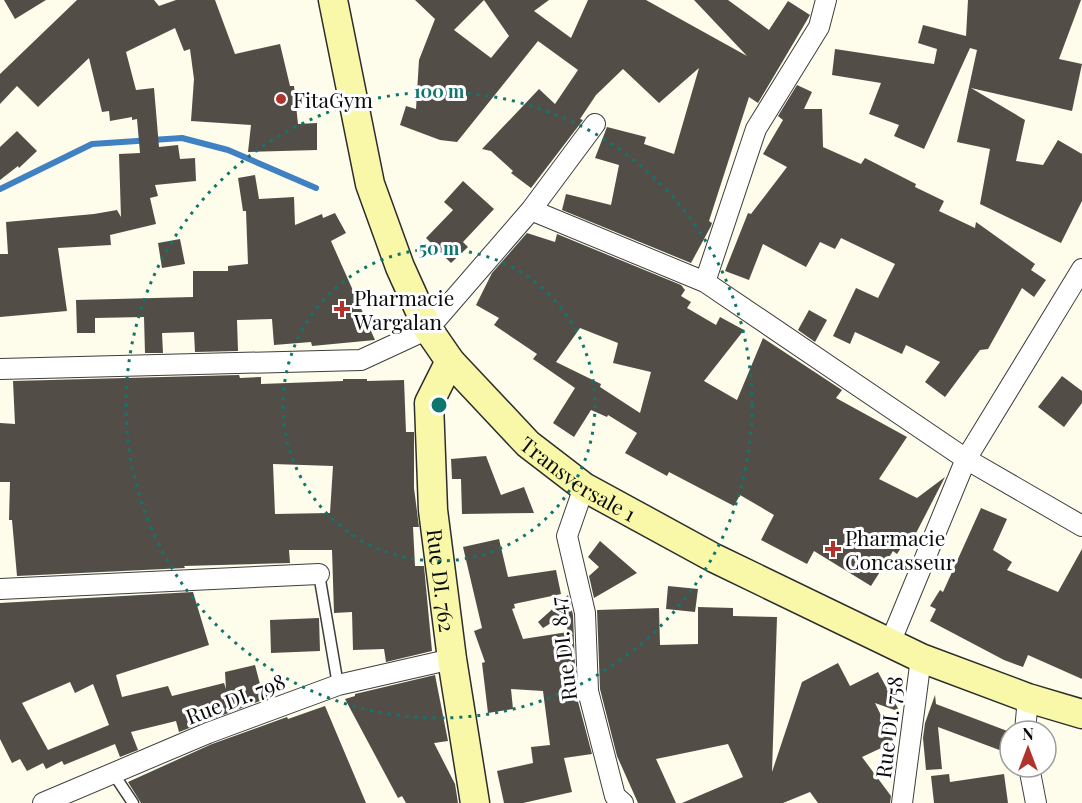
<svg xmlns="http://www.w3.org/2000/svg" width="1082" height="803" viewBox="0 0 1082 803" font-family="'Playfair Display',serif">
<style>
.lines{fill:none;stroke-linecap:round;stroke-linejoin:round}
.stream{stroke:#3f81c3;stroke-width:6}
.building{fill:#534d48;fill-rule:evenodd}
.lane-casing{stroke:#3e3e3e;stroke-width:13}
.street-casing{stroke:#3e3e3e;stroke-width:22}
.secondary-casing{stroke:#2d2d2d;stroke-width:31}
.lane{stroke:#fff;stroke-width:10}
.street{stroke:#fff;stroke-width:20}
.secondary{stroke:#f9f8a9;stroke-width:28}
.ring{fill:none;stroke:#0f766e;stroke-width:3;stroke-dasharray:3 6}
.poi-dot{fill:#b0342d;stroke:#fff;stroke-width:2}
.labels{text-anchor:middle;dominant-baseline:central;stroke-width:6;stroke-linejoin:round;paint-order:stroke}
.poi-label{font-size:21px;fill:#0b0b0b;stroke:#fff;text-anchor:start}
.street-label{font-size:21px;fill:#0b0b0b;stroke:#fff}
.centre{fill:#0f766e;stroke:#fff;stroke-width:3}
.ring-label{font-size:18px;text-anchor:middle;font-weight:bold;fill:#0f766e;stroke:#fff;stroke-width:6;stroke-linejoin:round;paint-order:stroke}
</style>
<rect width="100%" height="100%" fill="#fefcea"/>
<g class="lines">
<path class="stream" d="M0 189 92 144 182 138 228 150 316 188"/>
</g>
<path class="building" d="M4 0H46L15 19Z
M77 0H154L159 6 176 0H215L235 54 280 44 290 86H294L298 124 317 123V150L248 152 251 125 191 121 194 79 190 49 184 51 175 28 126 52 136 90 154 88 159 147 178 145 180 159 195 158 196 181 155 185 158 196 150 198 156 224 110 235 111 245 58 248 67 311 0 317V254H8L6 222 94 214 117 210 121 217 119 154 140 153 137 119 132 120V117L110 121 109 111 102 112 89 58 38 107 17 86 0 104V74Z
M415 0H549L534 11 571 38 588 0H646L747 56 694 0H728L769 30 788 1 810 15 758 103 749 97 709 221 712 223 711 226 691 263 562 210 566 194 611 205 619 165 595 158 607 127 646 137 644 144 674 154 699 68 659 103 623 69 596 95 580 119 583 120 531 188 511 173 513 171 491 151 482 149 539 89 555 104 578 70 538 41 457 142 440 140 400 125 406 106 416 109 419 60 435 19ZM484 0 509 36 491 58 454 30Z
M968 0H1081L1059 59 1082 64 1072 111 971 88 1025 120 1016 161 1043 165 1058 140 1082 154V201L1061 243 980 204 990 149 957 142 977 50 970 48 924 149 894 136 899 125 869 114 881 83 832 75 835 49 934 64 937 49 918 43 923 25 966 36Z
M797 85 812 92 804 109H822L823 147 861 164 865 158 916 184 915 187 944 201 939 211 975 228 976 222 1035 264 1031 270 1046 280 1034 297 1022 288 988 349 980 350 945 397 925 382 940 362 906 345 902 354 855 332 850 344 833 336 856 288 878 298 895 264 841 238 835 249 820 242 806 267 763 244 749 280 725 271 748 213 751 214 787 167 763 154 783 120 778 116Z
M17 131 37 151 19 168 18 166 0 180V147Z
M255 175 259 199 294 197 295 225 322 214 323 218 335 213 346 233 331 241 375 340 312 346 311 342 274 345 272 319 237 320 238 351 195 352 194 332 162 333 163 353H145L144 317 95 318V333H77L76 300 193 297V271H228V266L248 264 246 211H243L238 178Z
M463 181 494 209 463 242 468 247 451 263 426 238 453 210 444 202Z
M527 233 555 242 557 234 681 285 685 290 681 296 691 302 687 308 716 325 720 317 744 330 704 381 737 400 763 338 842 390 836 398 907 437 879 479 917 498 945 477 913 539 908 537 897 554 893 551 871 586 814 551 807 564 761 540 774 515 740 495 734 506 669 472 667 476 625 453 637 433 608 415 607 417 591 410 574 437 553 423 575 388 533 359 537 354 494 325 499 318 476 305 492 273ZM580 328 618 343 613 363 651 372 640 413 600 387 601 384 556 362Z
M180 239 185 264 162 268 158 243Z
M809 310 827 320 815 342 798 330Z
M239 375 240 378 261 377V384L343 381V379H367V381L404 380 406 432H414V488L419 527H413L415 566H424L432 651 386 662 384 649 353 650 352 612 334 613 332 550H289L290 563 184 566 185 568 17 576 12 520H9L10 482H0V423L15 424 13 381ZM273 464 333 466 330 513 275 514Z
M1062 376 1082 391V403L1064 427 1038 407Z
M486 456 501 495 524 487 534 513 462 514 461 479H452L451 459Z
M981 508 1007 519 993 550 1012 562 1007 570 1058 592 1082 549V679L1028 655 1023 667 1004 660 930 621 936 609 930 606 940 590 943 592Z
M499 539 508 577 556 570 561 594 514 604 515 608 512 609 523 639 568 632 564 615 543 628 538 622 568 595 573 615 576 694 592 754 564 758 572 792 523 803H504L497 771 533 763 531 747 550 745 543 691 511 689 513 709 488 713 482 663 485 662 474 631 482 628 463 547Z
M600 541 637 573 594 598 589 576 599 567 588 557Z
M668 586 698 589 695 612 666 609Z
M193 592 209 645 116 675 122 697 168 686 172 696 224 683 226 689 225 672 255 665 261 688 266 687 268 698 179 732 176 721 131 732 138 750 120 757 115 744 64 765 62 761 46 769 43 763 27 771 20 759 12 763 0 739V603ZM70 682 75 693 93 684 109 725 48 750 22 703Z
M698 607 733 608V616L777 617 772 772 802 682 838 663 850 686 878 672 900 712 875 703 894 742 862 757 891 796 890 803H818L810 792 783 803H682L743 777 728 744 656 759 676 803H638L617 756 600 689 597 610 659 608 660 645 698 644Z
M319 618 320 651 271 653 270 620Z
M435 675 448 741 434 743 455 784 458 803H406L402 796 398 798 345 699 355 696V694Z
M935 695 936 704 1010 732V754L938 727 942 769 926 770 923 738 925 723Z
M325 706 366 803H141L128 782 212 744 287 717 288 719Z
M949 774 950 782 1004 774 1008 803H934L931 776Z"/>
<g class="lines">
<g class="lane-casing">
<path id="lane" d="M319 574 338 685
M113 773 133 803"/>
</g>
<g class="street-casing">
<path id="street" d="M531 210 705 282 966 459 1082 526
M705 282 756 129 819 27 826 0
M0 369 361 360 428 329 531 210 595 124
M584 487 567 536 585 613 588 691 615 796 623 803
M0 589 319 574
M890 643 966 459 1082 269
M1025 731 1028 698
M1029 767 1036 803
M43 803 208 733 338 685 452 659
M902 803 921 658"/>
</g>
<g class="secondary-casing">
<g id="secondary">
<path id="s1" d="M333 0 370 184 400 267 428 329 450 361 528 444 584 487 714 558 921 658 1028 698 1082 714"/>
<path id="s2" d="M450 361 429 403 433 510 452 659 475 803"/>
</g>
</g>
<use href="#lane" class="lane"/>
<use href="#street" class="street"/>
<use href="#secondary" class="secondary"/>
</g>
<g class="ring">
<circle cx="439" cy="405" r="156"/>
<circle cx="439" cy="405" r="313"/>
</g>
<g class="poi-dot">
<circle cx="281" cy="99" r="6"/>
<path d="M339 300h6v6h6v6h-6v6h-6v-6h-6v-6h6z"/>
<path d="M830 540h6v6h6v6h-6v6h-6v-6h-6v-6h6z"/>
</g>
<g class="labels">
<g class="poi-label">
<text x="293" y="99">FitaGym</text>
<text x="354" y="297">Pharmacie<tspan x="354" dy="24">Wargalan</tspan></text>
<text x="845" y="537">Pharmacie<tspan x="845" dy="24">Concasseur</tspan></text>
</g>
<g class="street-label">
<text stroke="none"><textPath href="#s1" startOffset="558">Transversale 1</textPath></text>
<text stroke="none"><textPath href="#s2" startOffset="225">Rue DI. 762</textPath></text>
<text transform="translate(562 649) rotate(-97)">Rue DI. 847</text>
<text transform="translate(235 698) rotate(-21)">Rue DI. 798</text>
<text transform="translate(888 727) rotate(-83)">Rue DI. 758</text>
</g>
</g>
<circle cx="439" cy="405" r="9" class="centre"/>
<g class="ring-label">
<text x="439" y="98">100 m</text>
<text x="439" y="255">50 m</text>
</g>
<g transform="translate(1028 749)"><circle r="28" fill="#ffffff" stroke="#9d9d9d" stroke-width="1.5"/>
<path d="M0-4.5L10 22L0 15L-10 22Z" fill="#b0342d"/>
<text y="-9" font-size="16" font-weight="bold" text-anchor="middle" fill="#0b0b0b">N</text>
</g>
</svg>
